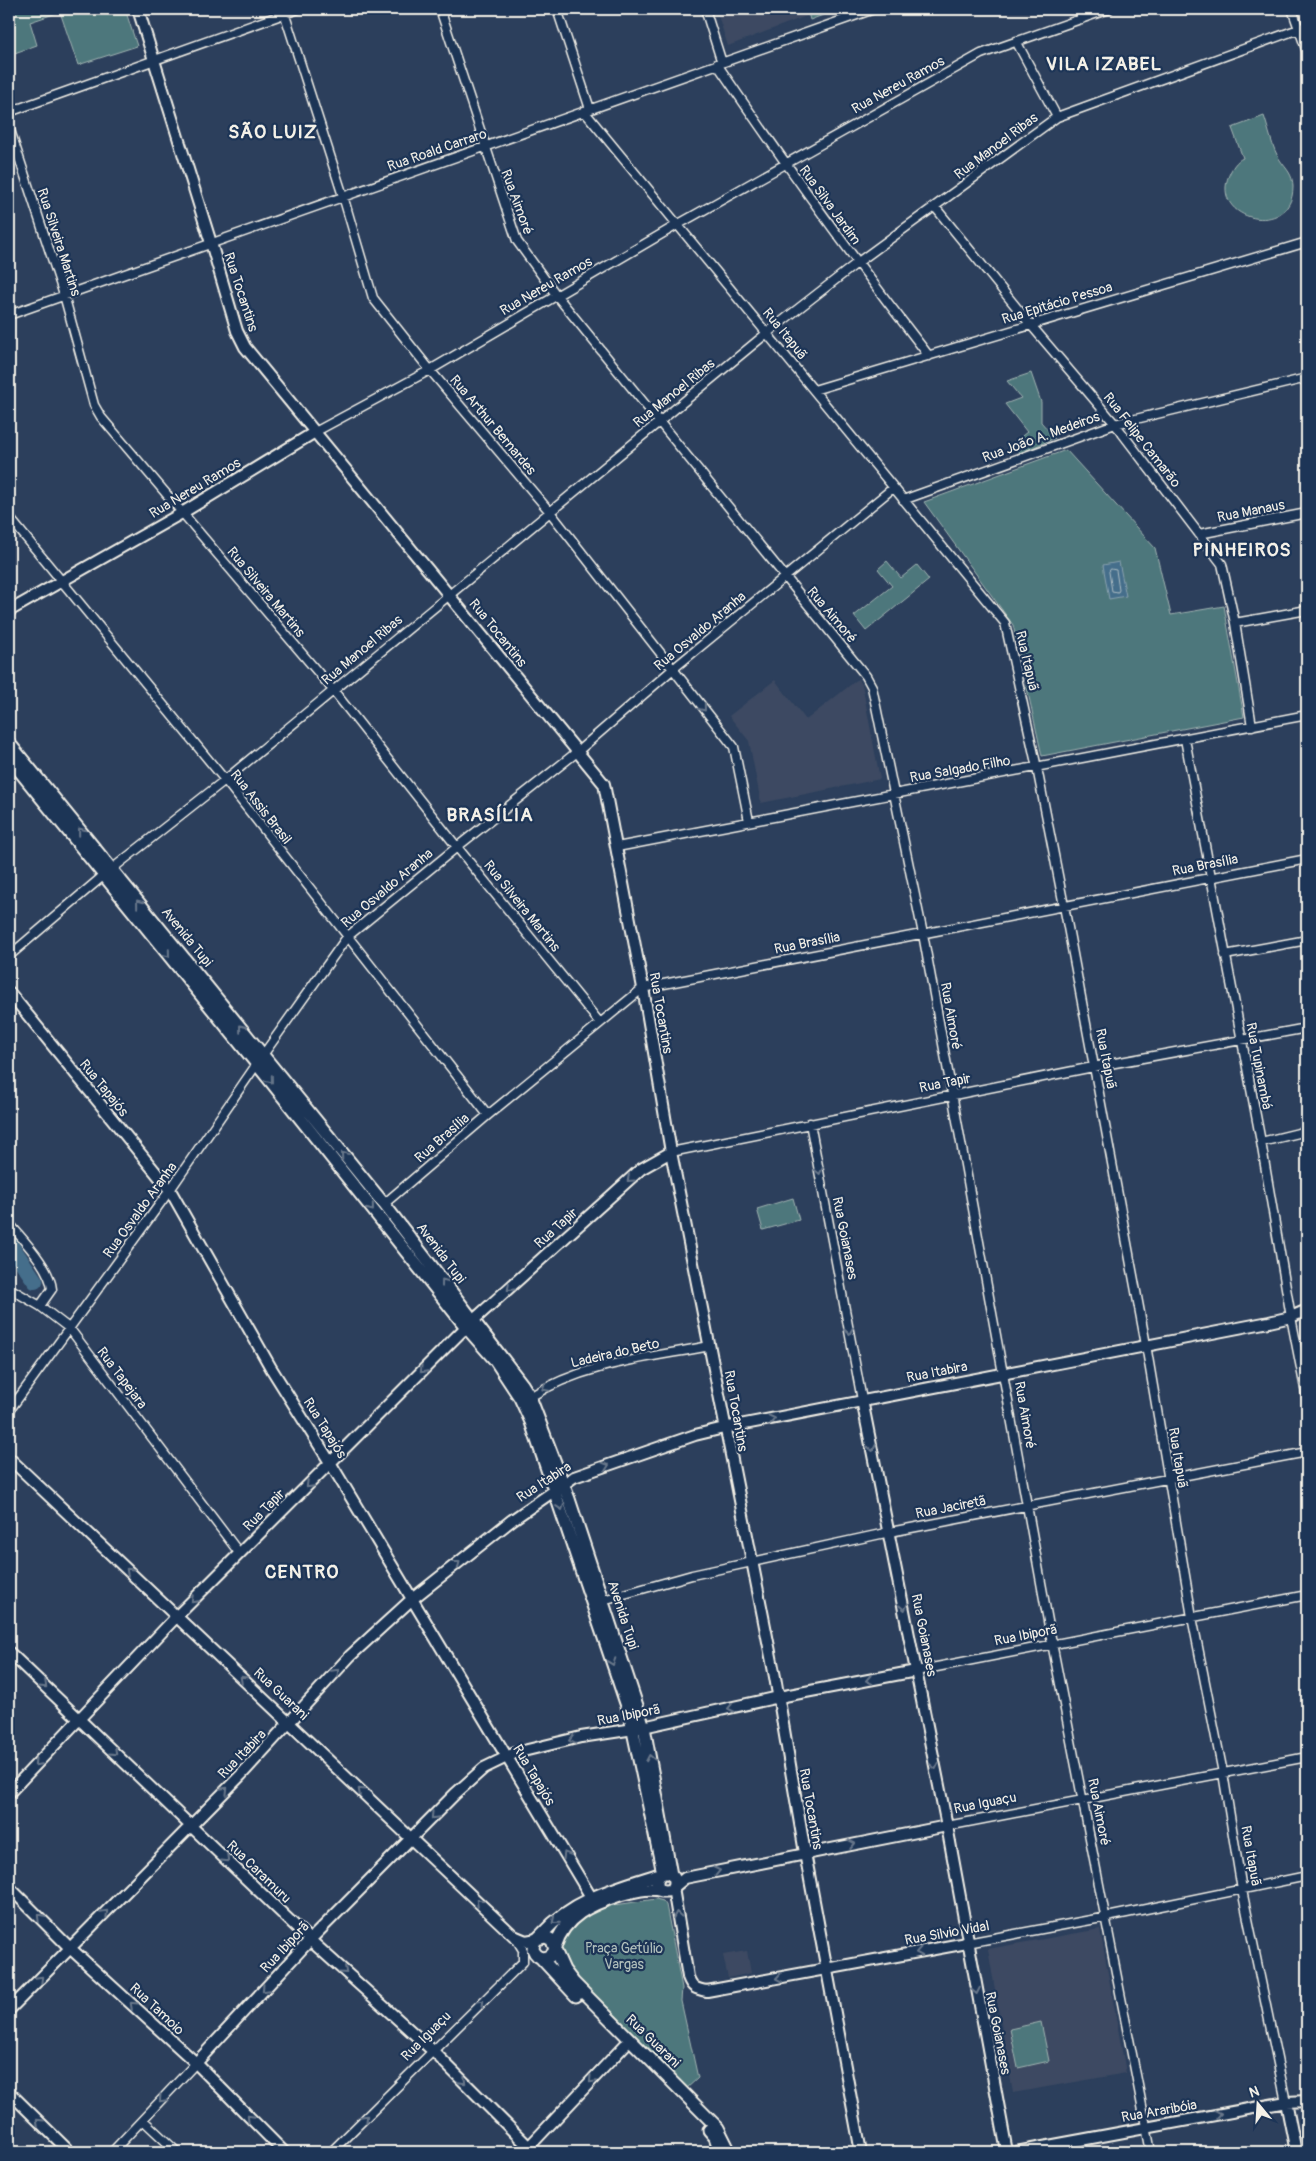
<svg xmlns="http://www.w3.org/2000/svg" width="1316" height="2161" viewBox="0 0 1316 2161" font-family="Pangolin,sans-serif">
<style>
.built{fill:#3d4a62}
.green{fill:#4e777b;stroke:#a1b4b2}
.water{fill:#446e8b;stroke:#8aa2b0}
.lines{fill:none;stroke-linecap:round;stroke-linejoin:round}
.shore{stroke:#aebdc3;stroke-width:1}
.river{stroke:#446e8b;stroke-width:16}
.street-casing{stroke:#f4f1e8;stroke-width:11}
.secondary-casing{stroke:#f4f1e8;stroke-width:14}
.primary-casing{stroke:#f4f1e8;stroke-width:15}
.street{stroke:#1d3557;stroke-width:8}
.secondary{stroke:#1d3557;stroke-width:10}
.primary{stroke:#1d3557;stroke-width:11}
.oneway{stroke:#68778a}
.labels{text-anchor:middle;dominant-baseline:central;stroke-width:4.5;stroke-linejoin:round;paint-order:stroke}
.street-label{font-size:14px;fill:#f4f1e8;stroke:#1d3557}
.park-label{font-size:14px;fill:#b2c0bc;stroke:#1d3557}
.district-label{font-size:19px;font-weight:bold;letter-spacing:1px;fill:#f4f1e8;stroke:#1d3557}
</style>
<rect width="100%" height="100%" fill="#2c3f5c"/>
<filter id="ink" filterUnits="userSpaceOnUse"><feTurbulence type="fractalNoise" baseFrequency=".02" numOctaves="2"/><feDisplacementMap in="SourceGraphic" scale="10" xChannelSelector="R" yChannelSelector="G"/><feConvolveMatrix kernelMatrix="1 2 1 2 8 2 1 2 1" color-interpolation-filters="sRGB"/></filter>
<g filter="url(#ink)">
<path class="built" d="M716 9H806L809 15 728 46Z
M858 679 862 684 880 779 761 803 749 741 729 716 775 680 806 720Z
M1100 1929 1126 2073 1013 2093 988 1949Z
M747 1951 751 1973 728 1978 723 1955Z"/>
<path class="green" d="M9 9H125L137 46 78 65 60 12 30 22 37 45 9 55Z
M807 9H839L810 20Z
M1264 116C1269 130 1272 148 1280 160 1286 169 1293 174 1293 187 1293 239 1209 221 1229 175 1232 168 1236 161 1243 158L1232 128Z
M1031 373 1041 402V422L1055 438 1020 453 1013 443 1027 432 1005 404 1021 398 1007 381Z
M1066 450 1155 548 1171 615 1224 606 1244 717 1042 756 1013 625 924 502Z
M887 561 901 578 917 565 929 580 866 631 854 616 892 586 878 569Z
M793 1198 799 1220 763 1230 757 1209Z
M656 1899 663 1901 666 1905 682 1988 681 2001 698 2078 686 2089 593 1999 560 1956V1945L572 1925 590 1913 608 1906Z
M1041 2022 1049 2061 1018 2068 1010 2029Z"/>
<path class="water" d="M1119 562 1126 596 1109 599 1103 565Z"/>
<g class="lines">
<path class="shore" d="M1111 569 1116 570 1119 590 1118 592 1112 591 1109 572Z"/>
<path class="river" d="M9 1243 35 1281"/>
<g class="street-casing">
<path id="street" d="M283 9 343 196 373 298 430 370 550 512 734 747 749 821
M440 9 517 241 557 296 866 676 872 687 923 934 1052 1643 1151 2152
M557 9 590 109
M705 9 722 63
M1078 9 1082 19
M1292 9 1307 52
M1016 41 1057 117
M717 64C785 164 855 261 929 356
M584 111 1005 623 1037 768 1064 906 1146 1345 1192 1617 1223 1773 1242 1890 1286 2102
M9 112 298 9
M9 127 64 295 94 405 101 417 333 690 457 847 600 1023
M935 207 1030 324 1115 424 1222 564 1235 623 1252 726
M9 315 874 9
M814 390 1307 242
M315 432 430 370 677 225 981 54 1109 9
M903 500 1115 424 1307 378
M9 517 225 780 488 1115
M1199 534 1307 513
M1235 623 1307 610
M1185 739 1261 1142 1291 1317 1307 1399
M617 847 1307 715
M112 869 225 780 767 333 857 263 1057 117 1307 26
M1225 955 1307 940
M9 956 103 876
M810 1123 862 1400
M1261 1142 1307 1131
M671 1152 1093 1067 1307 1028
M384 1204 488 1115 643 988 1307 859
M9 1223C23 1240 50 1267 52 1289L40 1306
M9 1288 40 1306 70 1329 240 1554
M530 1397C584 1363 648 1358 710 1346
M9 1411 170 1190 263 1055 347 937 457 847 577 752 673 669 893 488
M603 1600 692 1575 890 1532 1307 1452
M916 1671 1307 1595
M947 1826 1307 1757
M967 1943 1107 1917 1307 1876
M143 2120 177 2152
M112 2152 196 2063
M331 2152 523 1962V1950L515 1937"/>
</g>
<g class="secondary-casing">
<path id="secondary" d="M138 9 211 243 237 331 245 347 604 784 643 988 671 1152 775 1677 805 1853 861 2152
M9 611 182 513 315 432
M9 992 170 1190 271 1368 331 1464 591 1897
M862 1400 947 1826 1007 2152
M9 1458 514 1936 526 1941 537 1939
M9 1652 310 1940 433 2051 534 2152
M9 1793 177 1616 466 1327 641 1169 671 1152
M947 1826 685 1878 673 1888 688 1977C692 1988 696 1989 707 1991L967 1943
M9 1887 70 1948 196 2063 284 2152
M9 2010 241 1775 350 1656 411 1600 512 1520 574 1477 695 1435 724 1428 1269 1322 1291 1317 1307 1310
M196 2063 310 1940 455 1794 484 1768 515 1753 581 1737 634 1729 779 1697 916 1671
M9 2092 70 2152
M1286 2102 1296 2152
M524 2152 625 2045
M1016 2152 1286 2102 1307 2101"/>
</g>
<g class="primary-casing">
<path id="primary" d="M9 743 384 1204 522 1384 530 1397 569 1499 644 1727 671 1875
M9 758 268 1078 466 1327 495 1360 520 1398 531 1422 629 1712 663 1873C620 1887 574 1898 543 1933 538 1938 533 1941 533 1949 537 1960 549 1961 555 1950L552 1940 546 1937 537 1939
M657 1882a9 9 0 1 1 18 0a9 9 0 1 1-18 0Z
M555 1947C564 1916 592 1904 620 1895 634 1891 648 1887 662 1891
M555 1950 564 1970 574 1983 718 2128 730 2152
M540 1957 576 1996
M709 2130 715 2137 720 2152"/>
</g>
<use href="#street" class="street"/>
<use href="#secondary" class="secondary"/>
<use href="#primary" class="primary"/>
</g>
<defs><path id="oneway-chevron" d="M-2-3.5L2.5 0L-2 3.5" fill="none" stroke-width="1.6" stroke-linecap="round" stroke-linejoin="round" transform="scale(1.25)"/></defs>
<g class="oneway">
<use href="#oneway-chevron" transform="translate(703 708) rotate(52)"/>
<use href="#oneway-chevron" transform="translate(81 831) rotate(-129)"/>
<use href="#oneway-chevron" transform="translate(139 903) rotate(-129)"/>
<use href="#oneway-chevron" transform="translate(167 954) rotate(51)"/>
<use href="#oneway-chevron" transform="translate(242 1028) rotate(-129)"/>
<use href="#oneway-chevron" transform="translate(270 1080) rotate(51)"/>
<use href="#oneway-chevron" transform="translate(344 1155) rotate(-130)"/>
<use href="#oneway-chevron" transform="translate(819 1171) rotate(79)"/>
<use href="#oneway-chevron" transform="translate(630 1179) rotate(138)"/>
<use href="#oneway-chevron" transform="translate(371 1208) rotate(51)"/>
<use href="#oneway-chevron" transform="translate(444 1282) rotate(-127)"/>
<use href="#oneway-chevron" transform="translate(510 1288) rotate(138)"/>
<use href="#oneway-chevron" transform="translate(849 1331) rotate(79)"/>
<use href="#oneway-chevron" transform="translate(423 1370) rotate(135)"/>
<use href="#oneway-chevron" transform="translate(545 1388) rotate(151)"/>
<use href="#oneway-chevron" transform="translate(772 1419) rotate(-12)"/>
<use href="#oneway-chevron" transform="translate(872 1448) rotate(78)"/>
<use href="#oneway-chevron" transform="translate(606 1466) rotate(-19)"/>
<use href="#oneway-chevron" transform="translate(309 1485) rotate(135)"/>
<use href="#oneway-chevron" transform="translate(561 1507) rotate(71)"/>
<use href="#oneway-chevron" transform="translate(457 1564) rotate(-38)"/>
<use href="#oneway-chevron" transform="translate(129 1571) rotate(-137)"/>
<use href="#oneway-chevron" transform="translate(194 1600) rotate(135)"/>
<use href="#oneway-chevron" transform="translate(904 1607) rotate(79)"/>
<use href="#oneway-chevron" transform="translate(612 1662) rotate(71)"/>
<use href="#oneway-chevron" transform="translate(336 1672) rotate(-47)"/>
<use href="#oneway-chevron" transform="translate(243 1679) rotate(-137)"/>
<use href="#oneway-chevron" transform="translate(869 1680) rotate(169)"/>
<use href="#oneway-chevron" transform="translate(44 1685) rotate(44)"/>
<use href="#oneway-chevron" transform="translate(731 1708) rotate(168)"/>
<use href="#oneway-chevron" transform="translate(572 1740) rotate(167)"/>
<use href="#oneway-chevron" transform="translate(114 1752) rotate(44)"/>
<use href="#oneway-chevron" transform="translate(650 1758) rotate(-101)"/>
<use href="#oneway-chevron" transform="translate(37 1763) rotate(133)"/>
<use href="#oneway-chevron" transform="translate(935 1766) rotate(79)"/>
<use href="#oneway-chevron" transform="translate(225 1790) rotate(-46)"/>
<use href="#oneway-chevron" transform="translate(361 1791) rotate(-137)"/>
<use href="#oneway-chevron" transform="translate(434 1816) rotate(134)"/>
<use href="#oneway-chevron" transform="translate(852 1844) rotate(-11)"/>
<use href="#oneway-chevron" transform="translate(566 1855) rotate(-121)"/>
<use href="#oneway-chevron" transform="translate(226 1859) rotate(44)"/>
<use href="#oneway-chevron" transform="translate(717 1871) rotate(-12)"/>
<use href="#oneway-chevron" transform="translate(479 1902) rotate(-136)"/>
<use href="#oneway-chevron" transform="translate(105 1913) rotate(-45)"/>
<use href="#oneway-chevron" transform="translate(677 1915) rotate(-100)"/>
<use href="#oneway-chevron" transform="translate(40 1917) rotate(-135)"/>
<use href="#oneway-chevron" transform="translate(555 1921) rotate(140)"/>
<use href="#oneway-chevron" transform="translate(919 1952) rotate(169)"/>
<use href="#oneway-chevron" transform="translate(344 1971) rotate(42)"/>
<use href="#oneway-chevron" transform="translate(779 1978) rotate(170)"/>
<use href="#oneway-chevron" transform="translate(40 1979) rotate(-45)"/>
<use href="#oneway-chevron" transform="translate(265 1989) rotate(133)"/>
<use href="#oneway-chevron" transform="translate(976 1991) rotate(79)"/>
<use href="#oneway-chevron" transform="translate(481 2003) rotate(-45)"/>
<use href="#oneway-chevron" transform="translate(133 2005) rotate(-137)"/>
<use href="#oneway-chevron" transform="translate(592 2080) rotate(133)"/>
<use href="#oneway-chevron" transform="translate(463 2081) rotate(45)"/>
<use href="#oneway-chevron" transform="translate(162 2099) rotate(133)"/>
<use href="#oneway-chevron" transform="translate(1218 2114) rotate(-10)"/>
<use href="#oneway-chevron" transform="translate(250 2118) rotate(-135)"/>
<use href="#oneway-chevron" transform="translate(365 2118) rotate(-45)"/>
<use href="#oneway-chevron" transform="translate(39 2122) rotate(-136)"/>
</g>
</g>
<g class="labels">
<g class="street-label">
<text transform="translate(898 85) rotate(-29)">Rua Nereu Ramos</text>
<text transform="translate(996 146) rotate(-37)">Rua Manoel Ribas</text>
<text transform="translate(437 150) rotate(-19)">Rua Roald Carraro</text>
<text transform="translate(517 202) rotate(70)">Rua Aimoré</text>
<text transform="translate(830 205) rotate(54)">Rua Silva Jardim</text>
<text transform="translate(59 242) rotate(72)">Rua Silveira Martins</text>
<text transform="translate(546 286) rotate(-30)">Rua Nereu Ramos</text>
<text transform="translate(241 292) rotate(72)">Rua Tocantins</text>
<text transform="translate(1057 303) rotate(-17)">Rua Epitácio Pessoa</text>
<text transform="translate(785 334) rotate(51)">Rua Itapuã</text>
<text transform="translate(674 393) rotate(-39)">Rua Manoel Ribas</text>
<text transform="translate(493 425) rotate(50)">Rua Arthur Bernardes</text>
<text transform="translate(1041 437) rotate(-20)">Rua João A. Medeiros</text>
<text transform="translate(1142 440) rotate(52)">Rua Felipe Camarão</text>
<text transform="translate(195 488) rotate(-31)">Rua Nereu Ramos</text>
<text transform="translate(1251 511) rotate(-11)">Rua Manaus</text>
<text transform="translate(266 592) rotate(50)">Rua Silveira Martins</text>
<text transform="translate(832 615) rotate(50)">Rua Aimoré</text>
<text transform="translate(700 631) rotate(-40)">Rua Osvaldo Aranha</text>
<text transform="translate(498 633) rotate(51)">Rua Tocantins</text>
<text transform="translate(362 650) rotate(-40)">Rua Manoel Ribas</text>
<text transform="translate(1027 661) rotate(77)">Rua Itapuã</text>
<text transform="translate(960 769) rotate(-10)">Rua Salgado Filho</text>
<text transform="translate(261 807) rotate(52)">Rua Assis Brasil</text>
<text transform="translate(1205 865) rotate(-11)">Rua Brasília</text>
<text transform="translate(387 888) rotate(-40)">Rua Osvaldo Aranha</text>
<text transform="translate(522 906) rotate(51)">Rua Silveira Martins</text>
<text transform="translate(187 937) rotate(51)">Avenida Tupi</text>
<text transform="translate(807 943) rotate(-11)">Rua Brasília</text>
<text transform="translate(661 1013) rotate(80)">Rua Tocantins</text>
<text transform="translate(951 1016) rotate(80)">Rua Aimoré</text>
<text transform="translate(1106 1059) rotate(79)">Rua Itapuã</text>
<text transform="translate(1259 1066) rotate(79)">Rua Tupinambá</text>
<text transform="translate(945 1083) rotate(-11)">Rua Tapir</text>
<text transform="translate(104 1088) rotate(51)">Rua Tapajós</text>
<text transform="translate(442 1138) rotate(-41)">Rua Brasília</text>
<text transform="translate(140 1210) rotate(-54)">Rua Osvaldo Aranha</text>
<text transform="translate(556 1228) rotate(-42)">Rua Tapir</text>
<text transform="translate(845 1238) rotate(79)">Rua Goianases</text>
<text transform="translate(441 1253) rotate(53)">Avenida Tupi</text>
<text transform="translate(615 1353) rotate(-13)">Ladeira do Beto</text>
<text transform="translate(937 1372) rotate(-11)">Rua Itabira</text>
<text transform="translate(122 1378) rotate(53)">Rua Tapejara</text>
<text transform="translate(736 1411) rotate(80)">Rua Tocantins</text>
<text transform="translate(1025 1415) rotate(80)">Rua Aimoré</text>
<text transform="translate(325 1428) rotate(58)">Rua Tapajós</text>
<text transform="translate(1178 1458) rotate(81)">Rua Itapuã</text>
<text transform="translate(544 1482) rotate(-33)">Rua Itabira</text>
<text transform="translate(951 1507) rotate(-11)">Rua Jaciretã</text>
<text transform="translate(264 1510) rotate(-45)">Rua Tapir</text>
<text transform="translate(623 1615) rotate(72)">Avenida Tupi</text>
<text transform="translate(924 1635) rotate(79)">Rua Goianases</text>
<text transform="translate(1026 1635) rotate(-11)">Rua Ibiporã</text>
<text transform="translate(281 1694) rotate(43)">Rua Guarani</text>
<text transform="translate(629 1715) rotate(-11)">Rua Ibiporã</text>
<text transform="translate(242 1754) rotate(-46)">Rua Itabira</text>
<text transform="translate(534 1775) rotate(59)">Rua Tapajós</text>
<text transform="translate(985 1803) rotate(-11)">Rua Iguaçu</text>
<text transform="translate(811 1809) rotate(80)">Rua Tocantins</text>
<text transform="translate(1099 1812) rotate(79)">Rua Aimoré</text>
<text transform="translate(1251 1856) rotate(80)">Rua Itapuã</text>
<text transform="translate(259 1872) rotate(44)">Rua Caramuru</text>
<text transform="translate(947 1933) rotate(-10)">Rua Silvio Vidal</text>
<text transform="translate(285 1947) rotate(-47)">Rua Ibiporã</text>
<text transform="translate(157 2009) rotate(43)">Rua Tamoio</text>
<text transform="translate(998 2033) rotate(79)">Rua Goianases</text>
<text transform="translate(426 2036) rotate(-45)">Rua Iguaçu</text>
<text transform="translate(653 2041) rotate(44)">Rua Guarani</text>
<text transform="translate(1159 2111) rotate(-10)">Rua Araribóia</text>
</g>
<g class="park-label">
<text x="624" y="1948">Praça Getúlio<tspan x="624" dy="16">Vargas</tspan></text>
</g>
<g class="district-label">
<text x="1104" y="64">VILA IZABEL</text>
<text x="273" y="132">SÃO LUIZ</text>
<text x="1242" y="550">PINHEIROS</text>
<text x="490" y="815">BRASÍLIA</text>
<text x="302" y="1572">CENTRO</text>
</g>
</g>
<rect width="1316" height="2161" fill="none" stroke="#1d3557" stroke-width="30"/>
<rect x="15" y="15" width="1286" height="2131" fill="none" stroke="#f4f1e8" stroke-width="2" filter="url(#ink)"/>
<g transform="translate(1258 2104) rotate(342)" stroke="#1d3557" stroke-width="4" paint-order="stroke">
<path d="M0-4L9 19L0 12L-9 19Z" fill="#f4f1e8"/>
<text y="-8" font-size="14" font-weight="bold" text-anchor="middle" fill="#f4f1e8">N</text>
</g>
</svg>
